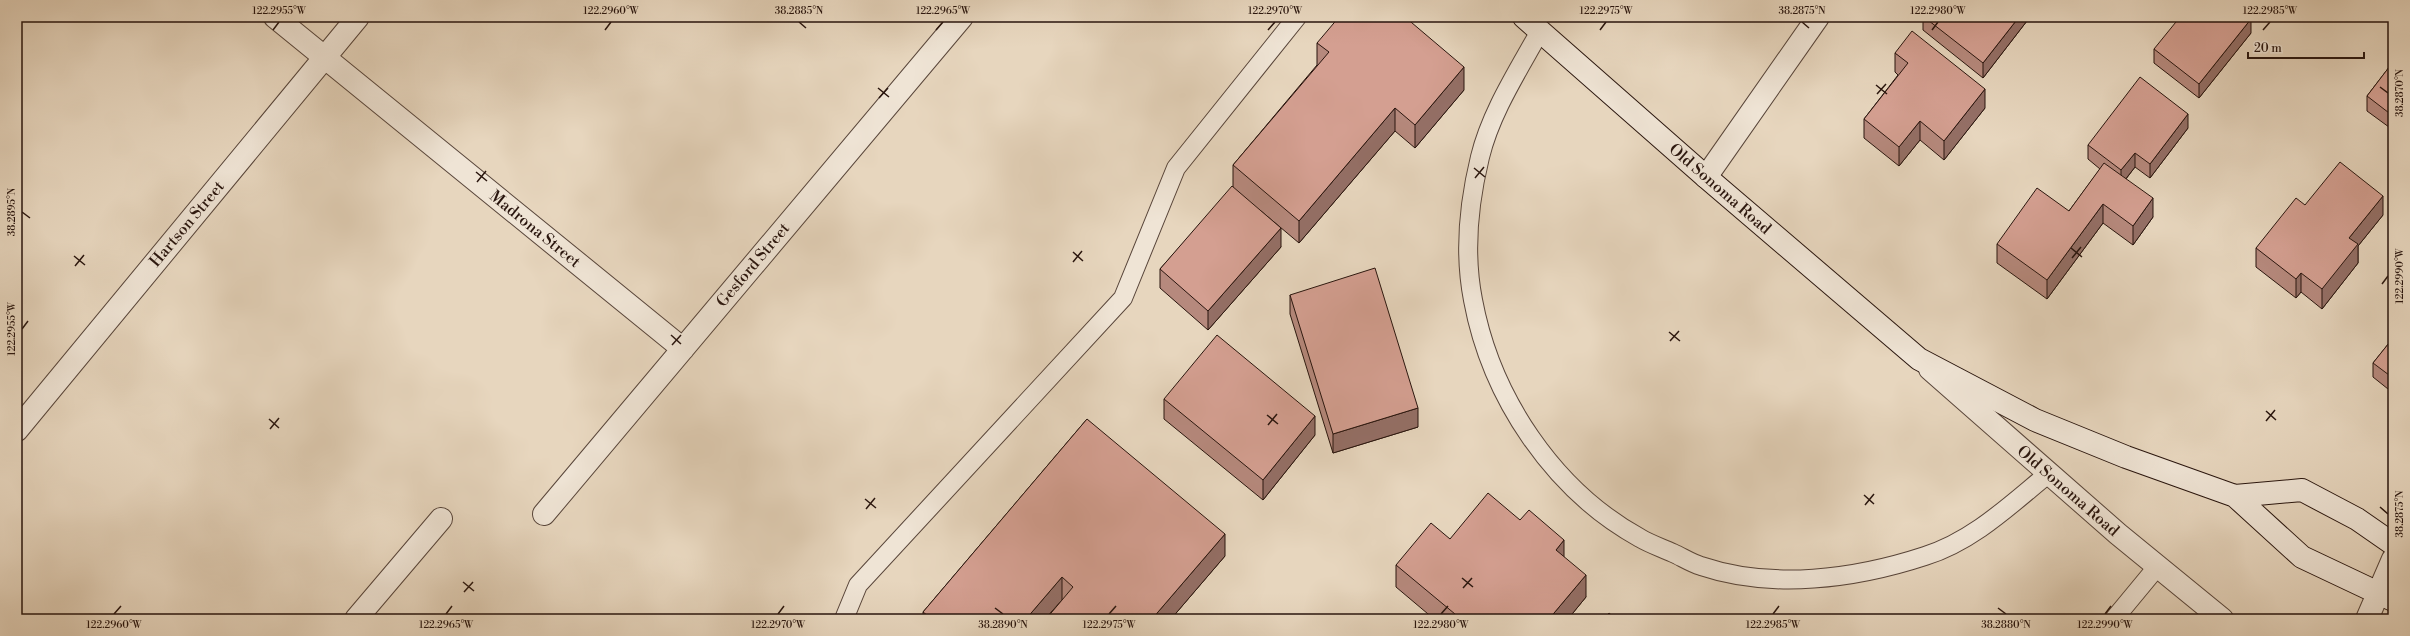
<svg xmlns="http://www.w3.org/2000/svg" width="2410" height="636" viewBox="0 0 2410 636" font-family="'Libre Bodoni',serif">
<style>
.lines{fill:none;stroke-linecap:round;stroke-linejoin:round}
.lane-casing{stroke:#58453a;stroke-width:20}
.street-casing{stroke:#58453a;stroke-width:24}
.secondary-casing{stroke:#29150e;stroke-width:24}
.lane{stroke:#efe4d5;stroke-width:18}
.street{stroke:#efe4d5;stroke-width:22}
.secondary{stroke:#efe4d5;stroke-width:22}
.wall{fill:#b6897d;stroke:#29150e}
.shaded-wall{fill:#946f66;stroke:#29150e}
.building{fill:#d49f91;stroke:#29150e}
.ticks{fill:none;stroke:#29150e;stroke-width:1.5}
.labels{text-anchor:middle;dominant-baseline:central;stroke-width:4;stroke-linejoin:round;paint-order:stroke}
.street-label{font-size:16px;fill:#29150e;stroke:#efe4d5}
.neatline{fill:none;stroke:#29150e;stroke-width:1.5}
.ticks-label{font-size:10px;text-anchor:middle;fill:#29150e}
</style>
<rect width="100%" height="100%" fill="#e7d6be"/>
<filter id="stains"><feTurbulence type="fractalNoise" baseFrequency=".005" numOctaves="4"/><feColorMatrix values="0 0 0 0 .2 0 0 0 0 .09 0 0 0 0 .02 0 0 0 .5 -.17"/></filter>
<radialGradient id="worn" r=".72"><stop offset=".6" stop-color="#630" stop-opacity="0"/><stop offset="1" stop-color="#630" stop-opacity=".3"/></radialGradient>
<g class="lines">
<g class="lane-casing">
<path id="lane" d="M1540 31C1518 71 1491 112 1480 157 1469 202 1464 254 1473 300 1491 397 1553 490 1640 538 1650 544 1662 548 1673 553 1682 557 1691 563 1701 566 1772 590 1855 579 1925 556 1973 541 2010 505 2048 474
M844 619 858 585 1123 298 1176 168 1297 17
M2114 619 2157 567"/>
</g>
<g class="street-casing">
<path id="street" d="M275 17 683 349
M1706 177 1818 17
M1930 369 2118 534 2222 619
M17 430 358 17
M544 514 962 17
M356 619 441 519
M2367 619 2393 559"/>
</g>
<g class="secondary-casing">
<path id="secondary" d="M1524 17 1706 177 1919 359 2035 420 2126 457 2235 496 2302 557 2393 600
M2235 496 2302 490 2357 519 2393 544"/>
</g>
<use href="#lane" class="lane"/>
<use href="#street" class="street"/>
<use href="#secondary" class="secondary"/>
</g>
<path class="wall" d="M1923 17H2030L1983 78 1923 30Z
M2251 33 2199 98 2154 63V49Z
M1317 43 1464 90 1415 148 1395 131 1299 243 1261 211 1281 247 1208 330 1160 288V269L1233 187V165L1317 65Z
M1895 53 1985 108 1944 160 1920 140 1899 166 1864 138V119L1898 75 1895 72Z
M2393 62V130L2367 111V96Z
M2188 128 2150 178 2135 167 2126 179 2153 217 2133 245 2103 223 2047 299 1997 263V244L2069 211 2100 169 2088 159V145Z
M2305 205 2383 215 2358 246V263L2322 309 2301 292 2296 298 2256 267V248Z
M1290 295 1418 427 1333 453 1290 314Z
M2393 338V393L2373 377V363Z
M1164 399 1315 435 1263 500 1164 419Z
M1087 419 1225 556 1171 619H1046L1062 600 1045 619H923V612Z
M1450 539 1564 557 1586 597 1568 619H1434L1396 587V565Z"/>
<path class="shaded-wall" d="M2019 17H2030L1983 78V63Z
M2251 19V33L2199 98V84Z
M1464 67V90L1415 148V125Z
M1985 89V108L1944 160V141Z
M1395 108V131L1299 243V221Z
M2188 114V128L2150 178V164Z
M1920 121V140L1899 166V147Z
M2135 153V167L2121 185V170Z
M2383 196V215L2358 246V263L2322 309V289L2349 238Z
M2153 198V217L2133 245V226Z
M2103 204V223L2047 299V280Z
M1281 228V247L1208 330V311Z
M2301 273V292L2296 298V279Z
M1418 408V427L1333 453V434Z
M1315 416V435L1263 500V480Z
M1225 534V556L1171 619H1152Z
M1564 540V562L1556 550Z
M1586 575V597L1568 619H1549Z
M1062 577V600L1045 619H1026Z"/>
<path class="building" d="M1339 17H1405L1464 67 1415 125 1395 108 1299 221 1233 165 1329 52 1317 43Z
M1924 17H2019L1983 63Z
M2180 17H2249L2251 19 2199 84 2154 49Z
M1912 31 1985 89 1944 141 1920 121 1899 147 1864 119 1908 63 1895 53Z
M2393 62V116L2367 96Z
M2140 77 2188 114 2150 164 2135 153 2121 170 2088 145Z
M2340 162 2383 196 2349 238 2358 244 2322 289 2301 273 2296 279 2256 248 2296 198 2305 205Z
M2104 163 2153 198 2133 226 2103 204 2047 280 1997 244 2037 188 2069 211Z
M1232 186 1281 228 1208 311 1160 269Z
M1375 268 1418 408 1333 434 1290 295Z
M1217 335 1315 416 1263 480 1164 399Z
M2393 338V378L2373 363Z
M1087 419 1225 534 1152 619H1046L1073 587 1062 577 1026 619H932L923 612Z
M1488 493 1520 520 1529 510 1564 540 1556 550 1586 575 1549 619H1461L1396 565 1431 523 1450 539Z
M1609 613 1616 619H1603Z
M779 617 782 619H777Z"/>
<path class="ticks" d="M799 22 806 28M1802 22 1809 28M273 30 279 22M605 30 611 22M936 30 943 22M1268 30 1275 22M1600 30 1606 22M1932 30 1938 22M2263 30 2270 22M1876 85 1887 94M2380 87 2388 93M878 88 889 97M1877 94 1886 84M879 98 888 88M1474 168 1485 177M476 172 487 181M1475 178 1484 167M477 182 486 171M22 212 30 218M2071 248 2082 257M1073 252 1083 261M74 256 85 265M2072 258 2081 247M1073 262 1082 251M75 266 84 255M2382 284 2388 276M22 329 28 321M1669 332 1680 341M671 335 681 344M1670 341 1679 331M672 345 681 335M2266 411 2276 420M1267 415 1278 424M269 419 279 428M2266 421 2275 410M1268 425 1277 414M270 429 279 418M1864 495 1874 504M865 499 876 508M1865 505 1874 494M2380 507 2388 514M866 509 875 498M1462 578 1473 587M463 582 474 591M1463 588 1472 578M464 592 473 582M995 608 1003 614M1998 608 2006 614M114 614 121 606M446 614 452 606M778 614 784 606M1109 614 1116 606M1441 614 1448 606M1773 614 1779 606M2105 614 2111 606"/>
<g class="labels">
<g class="street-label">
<text transform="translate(1720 189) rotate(41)">Old Sonoma Road</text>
<text transform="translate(187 224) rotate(-50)">Hartson Street</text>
<text transform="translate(535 229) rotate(39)">Madrona Street</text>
<text transform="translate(753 265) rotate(-50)">Gesford Street</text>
<text transform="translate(2068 491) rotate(41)">Old Sonoma Road</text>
</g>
</g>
<rect width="2410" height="636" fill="none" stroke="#e7d6be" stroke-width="44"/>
<path d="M2248 52v6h116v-6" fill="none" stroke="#29150e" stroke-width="2"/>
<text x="2254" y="52" font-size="12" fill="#29150e" stroke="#efe4d5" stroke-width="3" paint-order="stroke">20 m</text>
<rect x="22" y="22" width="2366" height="592" class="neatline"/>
<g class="ticks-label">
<text x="279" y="14">122.2955°W</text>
<text x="611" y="14">122.2960°W</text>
<text x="799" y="14">38.2885°N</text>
<text x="943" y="14">122.2965°W</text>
<text x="1275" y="14">122.2970°W</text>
<text x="1606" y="14">122.2975°W</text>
<text x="1802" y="14">38.2875°N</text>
<text x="1938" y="14">122.2980°W</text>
<text x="2270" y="14">122.2985°W</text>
<text transform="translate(2399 93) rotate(-90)" y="4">38.2870°N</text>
<text transform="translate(11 212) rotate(-90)" y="4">38.2895°N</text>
<text transform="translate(2399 276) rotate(-90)" y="4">122.2990°W</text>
<text transform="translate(11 329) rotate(-90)" y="4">122.2955°W</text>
<text transform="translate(2399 514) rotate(-90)" y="4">38.2875°N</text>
<text x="114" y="628">122.2960°W</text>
<text x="446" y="628">122.2965°W</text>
<text x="778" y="628">122.2970°W</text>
<text x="1003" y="628">38.2890°N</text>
<text x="1109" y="628">122.2975°W</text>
<text x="1441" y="628">122.2980°W</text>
<text x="1773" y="628">122.2985°W</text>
<text x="2006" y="628">38.2880°N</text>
<text x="2105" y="628">122.2990°W</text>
</g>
<rect width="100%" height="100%" filter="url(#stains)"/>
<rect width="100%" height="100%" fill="url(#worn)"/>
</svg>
